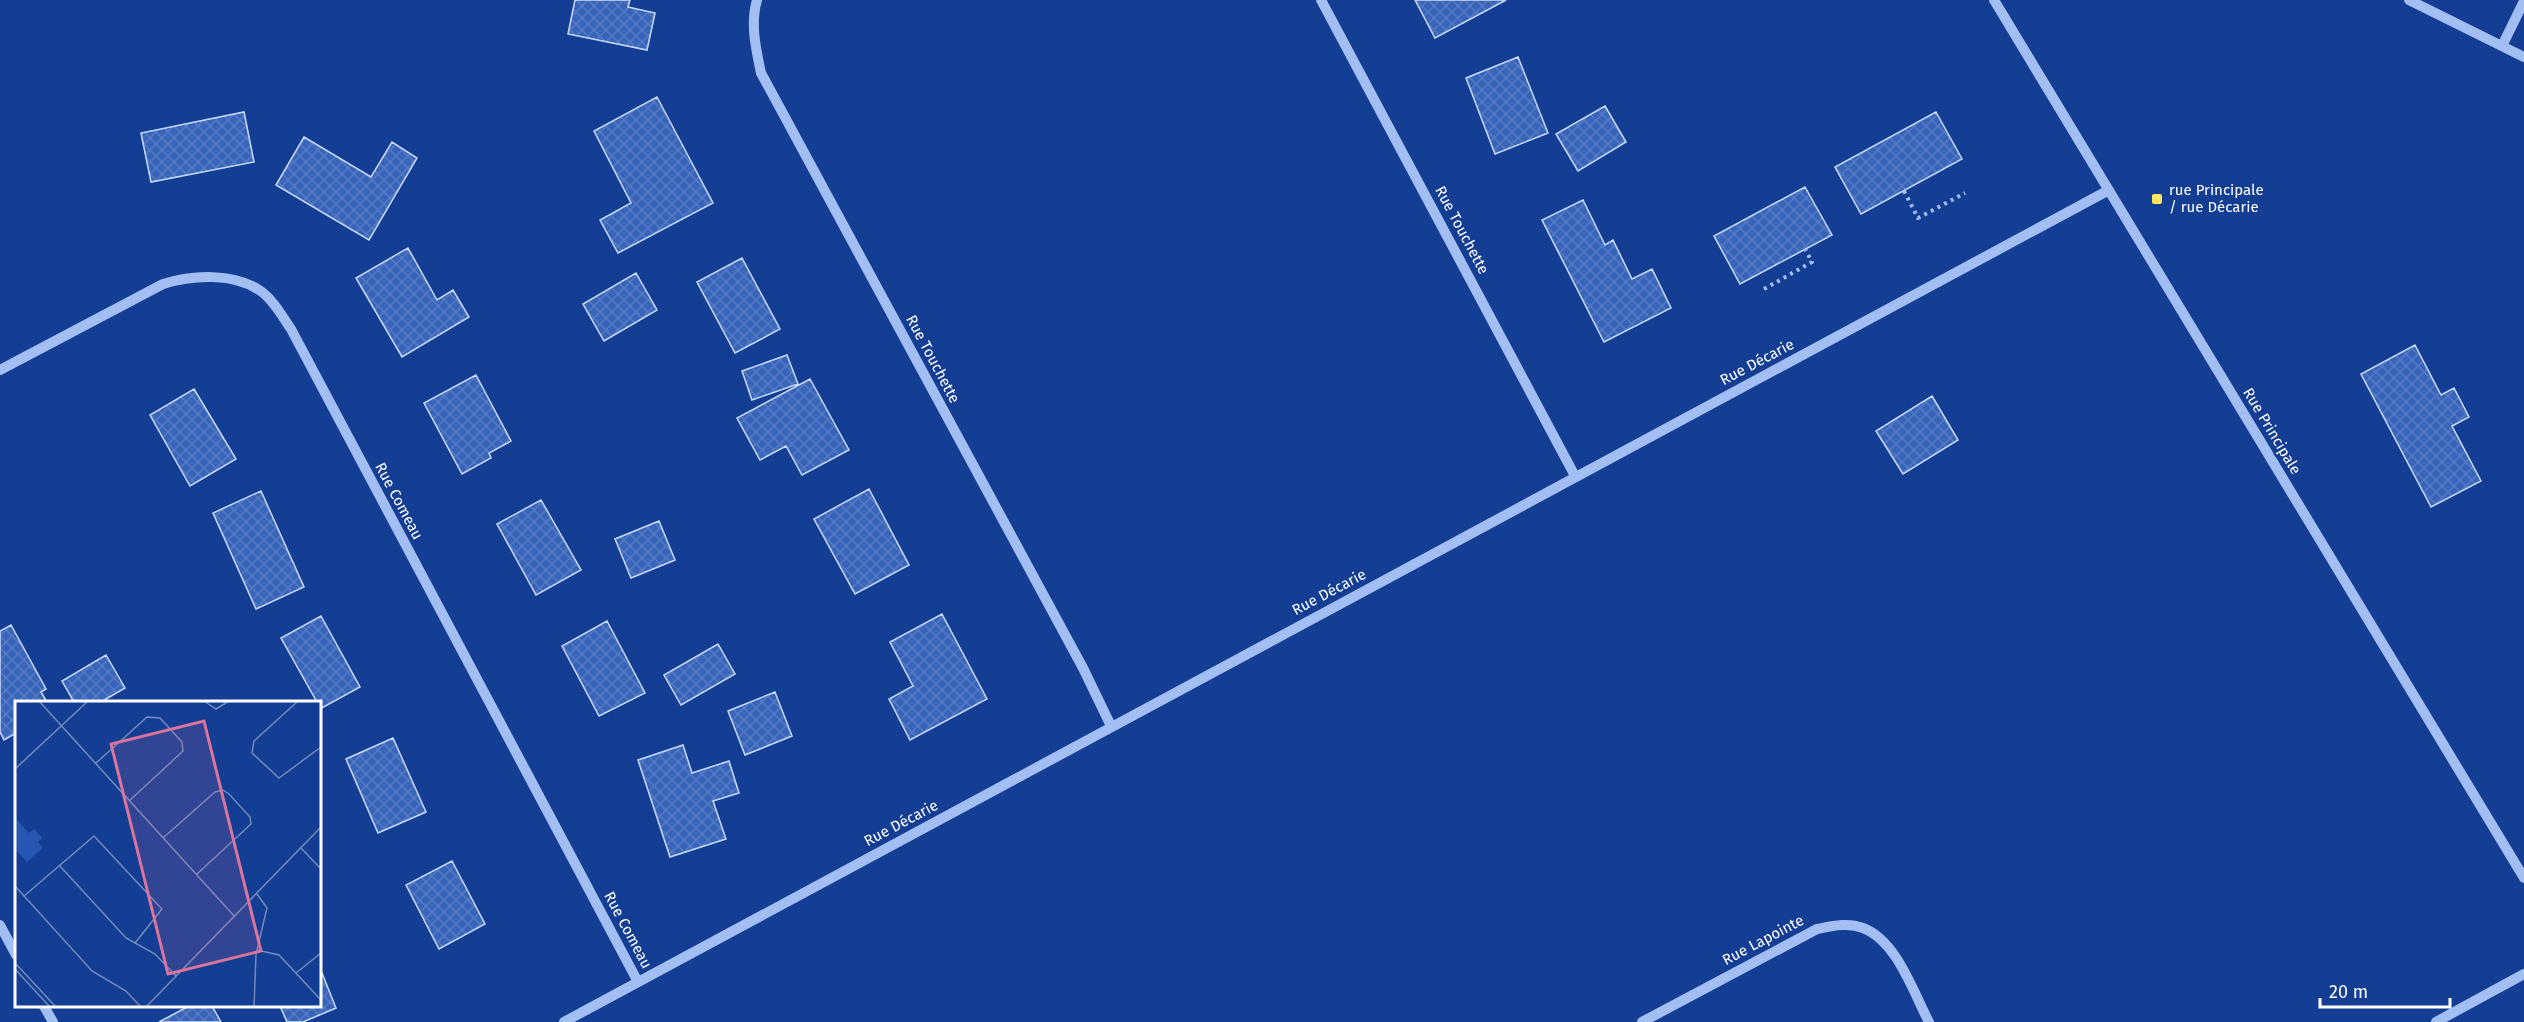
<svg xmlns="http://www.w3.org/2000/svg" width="2524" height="1022" viewBox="0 0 2524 1022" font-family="'Fira Sans',sans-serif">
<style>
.building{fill:url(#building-cross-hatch);stroke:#cadbfc;stroke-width:1.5}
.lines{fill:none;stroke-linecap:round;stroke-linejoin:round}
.path{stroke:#a2bef2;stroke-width:4;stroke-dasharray:3 4.5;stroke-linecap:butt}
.minor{stroke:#a2bef2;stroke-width:10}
.poi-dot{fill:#ffe363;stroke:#143e93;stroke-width:2}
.labels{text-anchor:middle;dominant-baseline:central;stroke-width:4.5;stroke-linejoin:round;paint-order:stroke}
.poi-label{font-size:15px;fill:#fff;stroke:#143e93;text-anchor:start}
.street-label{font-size:15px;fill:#fff;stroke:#143e93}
.inset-road{fill:none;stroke:#728bbe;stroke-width:1.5}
.view{fill:#da749d;fill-opacity:0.15;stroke:#da749d;stroke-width:3}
.inset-edge{fill:none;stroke:#fff;stroke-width:3}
</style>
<defs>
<pattern id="building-cross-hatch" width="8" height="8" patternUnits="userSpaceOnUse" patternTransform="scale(1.5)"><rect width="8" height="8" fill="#3864ba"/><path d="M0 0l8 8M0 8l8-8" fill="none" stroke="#567bc4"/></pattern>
</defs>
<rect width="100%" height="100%" fill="#143e93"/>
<path class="building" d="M575 0H630L628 7 655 13 647 50 568 34Z
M1415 0H1506L1435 38Z
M1518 57 1548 133 1495 154 1466 78Z
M657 97 713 203 618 253 600 220 631 203 594 131Z
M1605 106 1626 142 1578 171 1556 134Z
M244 112 254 162 151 182 141 133Z
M1936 112 1962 159 1861 214 1835 167Z
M304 137 371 177 392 142 417 158 369 240 276 185Z
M1805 187 1832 235 1740 284 1714 236Z
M1583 200 1605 245 1613 240 1632 279 1652 269 1671 308 1604 342 1542 220Z
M408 248 437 300 453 290 469 317 402 357 356 278Z
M742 258 780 329 735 353 697 282Z
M636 273 657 310 604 341 583 304Z
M2415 345 2441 395 2454 388 2469 417 2452 426 2481 481 2431 507 2361 374Z
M787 355 798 384 752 400 742 371Z
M476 375 511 441 489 453 491 458 462 474 424 403Z
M810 379 849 450 802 475 786 446 760 460 737 418Z
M194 389 236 459 190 486 150 415Z
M1932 396 1958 440 1903 474 1876 431Z
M869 489 909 565 855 594 814 519Z
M261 491 304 587 256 609 213 513Z
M541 500 581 570 536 595 497 524Z
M659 521 675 560 631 578 615 539Z
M942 614 987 699 910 740 889 699 913 686 890 642Z
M321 616 360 687 320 709V702H317L281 638Z
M607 621 645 693 599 716 562 646Z
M11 625 46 689 41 692 47 702H16V733L4 740 0 732V631Z
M718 644 735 674 681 705 664 675Z
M106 655 125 688 101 702H74L62 681Z
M775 692 792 736 745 755 728 711Z
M393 738 426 812 378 833 346 759Z
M683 745 692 773 729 761 739 793 713 801 726 839 670 857 638 760Z
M452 861 485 924 439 949 406 885Z
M320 968 336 1008 303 1022H287L280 1006H320Z
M189 1006H212L221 1022H159Z"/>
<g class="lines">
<path class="path" d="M1904 191 1918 218 1965 193
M1764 289 1812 262 1805 249"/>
<path class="minor" d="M757 0C750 24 756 49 761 73L1083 668 1111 726
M1321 0 1575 476
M1994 0 2524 878
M2409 0 2524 57
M2502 46 2524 1
M0 370 163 284C192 275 235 272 262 292 274 301 282 316 291 329L638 982
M0 925 16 955
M44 1006 53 1022
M564 1022 2109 190
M1642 1022 1817 929C1832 926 1848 922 1863 928 1897 941 1913 992 1929 1022
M2436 1022 2524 974"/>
</g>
<rect class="poi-dot" x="2151" y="193" width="12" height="12" rx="3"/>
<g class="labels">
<g class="poi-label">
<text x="2169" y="190">rue Principale<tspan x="2169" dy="17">/ rue Décarie</tspan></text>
</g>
<g class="street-label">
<text transform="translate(1462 230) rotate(62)">Rue Touchette</text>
<text transform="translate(933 359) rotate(62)">Rue Touchette</text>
<text transform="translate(1757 362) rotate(-28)">Rue Décarie</text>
<text transform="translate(2272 431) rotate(59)">Rue Principale</text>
<text transform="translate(399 501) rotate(62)">Rue Comeau</text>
<text transform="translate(1329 592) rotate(-28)">Rue Décarie</text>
<text transform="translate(901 823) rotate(-28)">Rue Décarie</text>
<text transform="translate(628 930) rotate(62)">Rue Comeau</text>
<text transform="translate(1763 940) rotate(-28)">Rue Lapointe</text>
</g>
</g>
<g transform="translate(15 701)">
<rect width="306" height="306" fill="#143e93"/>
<path d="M0 117 14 132 19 128 27 137 23 141 28 147 12 161 0 148Z" fill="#2656b2"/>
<path class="inset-road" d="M24 0 220 216M189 0 201 8 214 0M283 0 239 40 237 52 264 77 306 46M80 63 132 16 145 17 167 41 168 50 114 100M0 68 73 0M148 137 200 91 208 89 214 93 235 116 236 123 181 174M285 146 306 168M44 164 111 237 140 253 161 275M0 185 77 270 111 290 126 306M9 195 79 135 147 208 120 242M242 249 264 254 306 299M0 262 41 306M0 268 35 306M281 272 306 252M131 306 306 126M239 306 241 253 252 207 242 193"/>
<path class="view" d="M189 20 246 250 153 273 96 43Z"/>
<rect width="306" height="306" class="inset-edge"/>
</g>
<path d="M2320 998v9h130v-9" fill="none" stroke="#ffffff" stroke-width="3"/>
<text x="2329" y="998" font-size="18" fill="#ffffff" stroke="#143e93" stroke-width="4.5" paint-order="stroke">20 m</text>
</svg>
